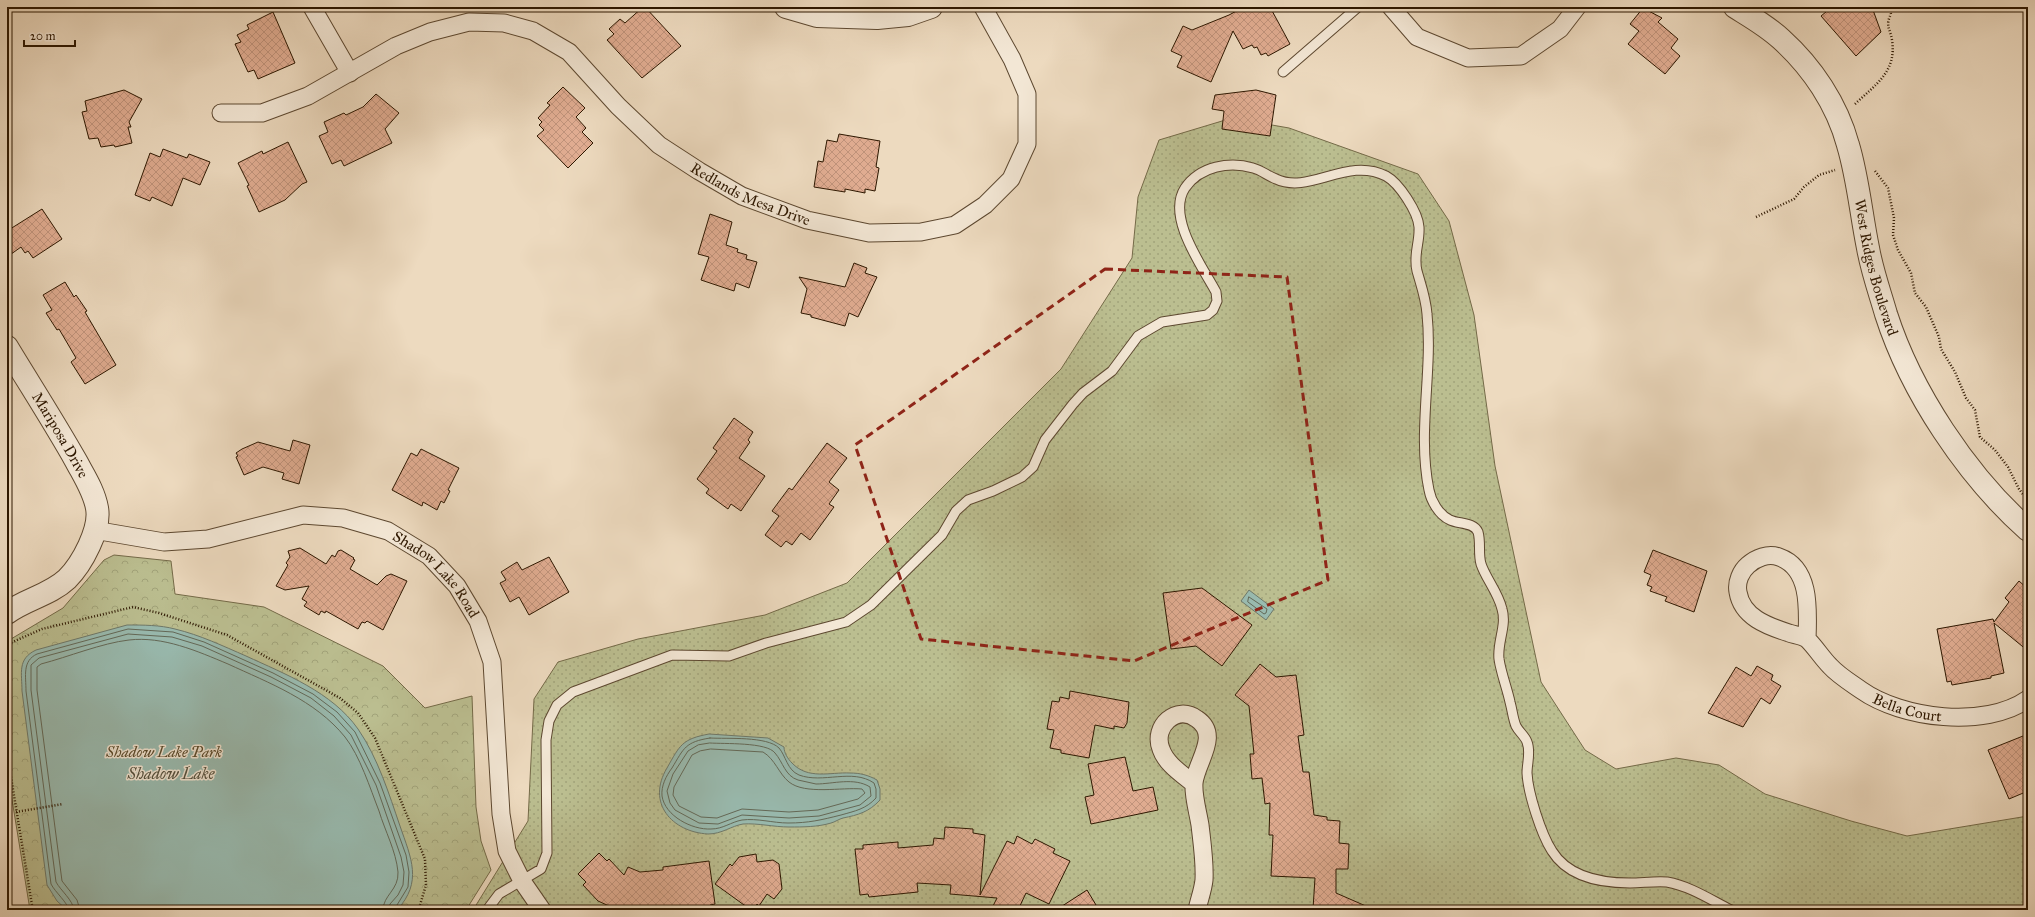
<svg xmlns="http://www.w3.org/2000/svg" width="2035" height="917" viewBox="0 0 2035 917" font-family="'IM FELL Great Primer',serif">
<style>
.grass{fill:url(#grass-dots);stroke:#746a48}
.park{fill:url(#park-crowns);stroke:#746a48}
.water{fill:#99bbb0;stroke:#6e796a}
.lines{fill:none;stroke-linecap:round;stroke-linejoin:round}
.shore{stroke:#636958;stroke-width:1}
.building{fill:url(#building-cross-hatch);stroke:#2d1700}
.service-casing{stroke:#5d4830;stroke-width:11}
.minor-casing{stroke:#5d4830;stroke-width:19}
.tertiary-casing{stroke:#5d4830;stroke-width:24}
.path{stroke:#2d1700;stroke-width:2.5;stroke-dasharray:1 2;stroke-linecap:butt}
.service{stroke:#f3e7d5;stroke-width:9}
.minor{stroke:#f3e7d5;stroke-width:17}
.tertiary{stroke:#f3e7d5;stroke-width:22}
.marked{fill:none;stroke:#8f2418;stroke-width:3;stroke-dasharray:8 5;stroke-linejoin:round}
.labels{text-anchor:middle;dominant-baseline:central;stroke-width:3;stroke-linejoin:round;paint-order:stroke}
.street-label{font-size:15px;fill:#2d1700;stroke:#f3e7d5}
.park-label{font-size:15px;font-style:italic;fill:#58492b;stroke:#f3e7d5}
.water-label{font-size:16px;font-style:italic;fill:#53503e;stroke:#f3e7d5}
</style>
<defs>
<pattern id="grass-dots" width="8" height="8" patternUnits="userSpaceOnUse"><rect width="8" height="8" fill="#bbbe90"/><path d="M2 2h.1M6 6h.1" fill="none" stroke="#a1a37a" stroke-width="1.8" stroke-linecap="round"/></pattern>
<pattern id="park-crowns" width="20" height="18" patternUnits="userSpaceOnUse"><rect width="20" height="18" fill="#bbbe90"/><path d="M2 6a3 3 0 1 1 6 0M12 15a3 3 0 1 1 6 0" fill="none" stroke="#a1a37a"/></pattern>
<pattern id="building-cross-hatch" width="8" height="8" patternUnits="userSpaceOnUse"><rect width="8" height="8" fill="#e0ac91"/><path d="M0 0l8 8M0 8l8-8" fill="none" stroke="#c0937b"/></pattern>
</defs>
<rect width="100%" height="100%" fill="#eddabf"/>
<filter id="stains"><feTurbulence type="fractalNoise" baseFrequency=".005" numOctaves="4"/><feColorMatrix values="0 0 0 0 .2 0 0 0 0 .09 0 0 0 0 .02 0 0 0 .5 -.17"/></filter>
<radialGradient id="worn" r=".72"><stop offset=".6" stop-color="#630" stop-opacity="0"/><stop offset="1" stop-color="#630" stop-opacity=".3"/></radialGradient>
<path class="grass" d="M1232 118 1289 128 1418 174 1449 221 1474 315 1495 466 1541 682 1585 750 1616 769 1676 758 1719 765 1765 794 1851 821 1907 836 2028 816V910H473L528 821 534 699 558 662 638 639 765 615 847 583 1061 369 1132 258 1138 197 1159 140Z"/>
<path class="park" d="M114 555 171 561 175 594 264 607 383 666 425 708 472 696 476 807 481 841 491 870 466 910H30L7 769V644L11 639 63 608 104 560Z"/>
<path class="water" d="M1249 590 1274 609 1266 620 1241 601Z
M127 625C143 625 160 625 175 629 200 635 223 646 246 656 285 674 332 692 358 729 378 758 389 794 400 826 411 858 423 882 397 910H67L57 901 47 885 22 691C22 673 17 659 36 650Z
M709 734 768 738 784 747C784 753 788 759 792 763 808 780 830 772 850 773 860 773 868 775 877 780L880 789V800C869 812 858 815 843 818 839 819 835 822 831 823 818 827 803 827 789 827 774 827 758 823 743 824 731 826 722 834 708 834 672 832 646 803 667 768 680 745 682 739 709 734Z"/>
<g class="lines">
<path class="shore" d="M1249 597 1267 609 1266 613 1264 614 1248 602Z
M710 738C727 739 767 736 779 748 786 756 787 770 799 775 823 784 852 768 874 783L876 789V798C866 809 855 811 841 815 821 820 809 823 788 823 773 823 757 818 742 820 731 822 723 829 711 829 692 830 665 816 662 796 661 786 666 776 672 768 684 748 685 742 710 738Z
M710 743C724 744 767 742 775 753 783 762 785 776 798 780 804 781 810 783 816 784 833 784 854 777 870 787L871 796 860 805 819 816 789 818 742 815 718 824 699 823 675 810 670 803 667 791 673 774 688 751 698 745Z
M711 749 763 752C775 759 779 774 789 782 805 795 842 787 862 789L865 793 858 799 818 810 789 812 742 809 717 818 701 817 679 806 673 795 674 787 692 755 700 751Z
M69 910C68 903 55 892 51 884L26 691C26 676 22 661 37 654L128 629 173 632 204 642 273 673 313 694 337 712 355 732 380 783 406 855 409 872 408 887 394 910
M74 910C73 900 61 891 56 882L31 690V665L39 658 128 634 172 637 202 646 271 677 311 698 334 716 351 735 376 785 401 857 404 872 403 885 398 895 390 904 389 910
M80 910 77 900 62 881 37 690V667L41 664C68 657 102 643 129 640 163 636 197 651 228 664 269 683 315 700 345 737 360 756 370 788 379 811 385 831 396 851 398 872 399 890 383 895 383 910"/>
</g>
<path class="building" d="M643 7H645L681 46 642 78 607 40 614 34 609 29 620 19 625 23Z
M1244 7H1270L1290 44 1268 56 1266 53 1261 55 1257 47 1254 48 1252 45 1243 49 1233 31 1211 82 1177 67 1182 56 1171 51 1183 26 1192 30 1229 15Z
M1832 7H1870L1873 10 1881 32 1856 56 1821 16Z
M1643 8 1662 18 1658 22 1678 39 1671 48 1680 56 1665 74 1628 44 1639 31 1630 24Z
M273 12 295 63 258 79 254 70 248 72 235 44 241 42 237 35 249 29 247 25Z
M563 87 585 108 576 117 586 128 582 132 593 143 568 168 537 136 544 130 539 125 542 122 538 118 550 105 547 103Z
M124 90 142 99 129 122 131 127H128L132 143 115 147 114 145 101 147 98 138 89 139 82 112 87 111 85 101Z
M1256 90 1276 95 1270 136 1222 129 1224 111 1212 109 1215 95Z
M376 94 399 113 385 129 392 143 344 166 341 160 332 164 319 136 328 132 324 122 344 113 346 115 363 107Z
M839 134 880 141 876 167 879 168 875 191 865 189V193L845 189V192L814 187 818 161 823 162 827 140 837 142Z
M288 142 307 182 302 184 285 200 259 212 247 186 249 185 238 163 262 151 263 154Z
M163 149 187 158 189 154 210 162 200 185 183 178 172 206 152 197 150 201 135 195 150 153 160 157Z
M42 209 62 239 33 258 28 251 25 253 21 247 7 257V231Z
M710 214 732 222 726 245 738 249 737 252 747 255 746 259 757 262 749 288 736 283 734 291 701 280 709 257 698 254Z
M854 263 867 268 865 273 877 277 858 317 849 313 845 326 811 317V315L801 313 807 289 799 277 845 287Z
M65 282 74 297 76 295 87 311 85 312 116 365 85 384 71 362 76 358 59 329 57 330 46 313 52 310 43 295Z
M734 418 753 432 748 440 750 442 739 458 765 476 741 511 731 504 728 509 706 493 709 489 697 479 717 451 713 448Z
M293 440 310 445 299 484 282 479 284 473 263 467 244 475 236 457 238 456 236 453 242 449 258 442 290 451Z
M827 443 847 458 829 482 839 490 829 504 834 507 810 540 801 533 792 545 786 541 781 547 765 535 779 516 772 511 789 488 792 490Z
M421 449 459 468 448 490 450 491 444 503 441 501 437 510 423 502 422 506 392 490 411 453 417 456Z
M300 548 326 564 332 555 335 557 338 551 341 550 354 558 353 559 355 560 350 569 377 585 386 576 391 574 407 581 383 630 367 621 365 623 362 622 358 629 326 611 325 613 321 611 319 615 304 606 307 602 302 599 309 586 285 590 276 586 288 565 286 563 290 557 288 551Z
M1653 550 1707 571 1694 612 1665 601 1667 597 1650 591 1652 587 1647 585 1651 575 1644 572Z
M549 557 569 592 529 615 519 597 510 602 500 583 506 580 501 572 517 562 522 570Z
M2019 581 2028 589V651L1994 623 2004 673 1991 676V678L1952 685 1951 681 1947 682 1937 629 1993 619 1994 622 2009 602 2005 598Z
M1202 588 1252 625 1222 666 1196 646 1171 649 1163 593Z
M1260 664 1276 677 1296 675 1304 735 1298 736 1303 772H1309L1314 815 1327 817V820L1340 821 1339 843 1349 844 1348 869H1336V893L1375 910 1313 909 1315 878 1271 876 1273 835H1269L1270 803 1265 804 1262 778 1252 779 1250 754H1254L1249 706 1235 695Z
M1757 666 1773 675 1771 680 1781 686 1770 704 1761 698 1743 727 1708 713 1736 667 1751 676Z
M1070 691 1129 702 1127 723 1124 728 1114 726V729L1095 725 1089 758 1061 753V750L1050 748 1054 730 1047 729 1052 701 1059 702 1060 697 1069 699Z
M2028 734V791L2009 799 1988 750Z
M1125 757 1133 791 1153 787 1158 810 1091 824 1085 797 1094 795 1088 764Z
M945 827 973 829V833L985 835 980 895 1007 841 1014 844 1017 836 1032 844 1035 839 1055 849 1053 853 1070 861 1049 904 1026 893 1018 910H991L997 898 950 894 951 885 917 883 918 892 869 897 868 894 860 895 855 849H863V845L898 842V848L933 845 934 838 944 839Z
M599 853 607 861 609 859 624 875 628 867 640 872 663 870V867L709 861 715 904 710 905 711 907 688 910H618L598 901 583 885 586 882 578 874Z
M756 854 757 862 773 860 779 864 782 889 774 899 767 894 759 906 757 904 753 910H751L715 884 730 864 732 866 739 857Z
M1087 890 1099 910H1056Z"/>
<g class="lines">
<g class="service-casing">
<path id="service" d="M1283 72 1358 7
M487 910 499 894 541 869 547 853 546 740 549 721 557 705 573 692 672 655 729 656 766 643 846 622 871 605 942 535 956 511 968 500 993 491 1022 477 1033 467 1045 440 1073 404 1083 393 1112 371 1138 336 1162 322 1207 315 1213 310 1217 301 1216 292C1202 266 1166 217 1185 188 1200 166 1230 161 1253 168 1261 170 1268 176 1276 179 1310 195 1347 156 1386 176 1399 183 1418 212 1419 227 1420 243 1413 254 1417 271 1421 285 1426 299 1427 314 1433 372 1417 432 1429 490 1431 501 1439 515 1450 520 1458 524 1474 522 1478 532 1481 542 1478 554 1481 564 1486 579 1498 592 1502 609 1507 626 1497 642 1499 659 1501 673 1507 688 1510 702 1512 709 1513 719 1516 726 1519 732 1525 736 1527 742 1531 752 1527 763 1527 773 1528 793 1541 834 1552 851 1568 877 1601 883 1630 883 1642 883 1655 881 1667 882 1690 886 1711 900 1731 910"/>
</g>
<g class="minor-casing">
<g id="minor">
<path d="M312 7 350 73"/>
<path d="M1391 7 1417 37 1468 58 1521 56 1560 29 1577 7"/>
<path id="s1" d="M221 113H262L308 96 396 46 430 32 469 22 504 23 533 31 569 52 618 106 659 145 699 171 742 196 807 220 869 233 921 232 955 225 985 205 1011 179 1027 144V94L1012 59 983 7"/>
<path id="s2" d="M94 530 164 542 208 539 303 515 343 518 388 531 429 556 457 586 478 621 492 662 501 814 507 851 522 881 542 910"/>
<path id="s3" d="M1807 639C1808 610 1811 568 1779 557 1768 553 1756 558 1748 565 1741 571 1736 582 1738 592 1742 617 1767 626 1789 633 1794 635 1804 636 1808 640 1816 648 1822 658 1830 666 1838 675 1851 683 1861 690 1902 719 1985 729 2028 699"/>
<path d="M1194 784C1182 774 1166 764 1161 749 1152 726 1177 704 1197 719 1221 735 1196 762 1194 783 1193 796 1198 812 1200 825 1202 843 1205 862 1204 880 1203 890 1199 900 1197 910"/>
</g>
</g>
<g class="tertiary-casing">
<g id="tertiary">
<path d="M786 7 817 16 877 18 908 15 931 7"/>
<path id="s4" d="M1735 7C1751 17 1767 26 1781 39 1812 67 1837 104 1848 145 1858 178 1861 214 1868 248 1872 271 1880 293 1886 314 1911 392 1967 476 2028 530"/>
<path id="s5" d="M7 347C30 385 54 422 76 461 84 476 94 491 97 508 101 529 82 564 67 579 50 595 26 599 7 613"/>
</g>
</g>
<path class="path" d="M962 7 963 10
M1855 104C1875 85 1897 72 1892 40 1890 28 1885 26 1891 14L1889 7
M1875 171 1888 188 1894 218 1893 235 1898 250 1911 273 1915 293 1926 307 1939 337 1941 349 1955 372 1966 398 1975 410 1980 437 1995 450 2008 467 2019 489 2028 501
M1756 217 1794 199 1804 187 1819 175 1835 170
M7 646 8 644 42 629 133 607 159 613 227 635 340 698 358 713 375 738 425 859 426 885 420 905 416 910
M7 753 32 905 34 910
M16 812 63 804"/>
<use href="#service" class="service"/>
<use href="#minor" class="minor"/>
<use href="#tertiary" class="tertiary"/>
</g>
<path class="marked" d="M1105 269 1287 277 1328 580 1134 661 921 639 855 445Z"/>
<g class="labels">
<g class="street-label">
<text stroke="none"><textPath href="#s1" startOffset="609">Redlands Mesa Drive</textPath></text>
<text stroke="none"><textPath href="#s4" startOffset="309">West Ridges Boulevard</textPath></text>
<text stroke="none"><textPath href="#s5" startOffset="103">Mariposa Drive</textPath></text>
<text stroke="none"><textPath href="#s2" startOffset="366">Shadow Lake Road</textPath></text>
<text stroke="none"><textPath href="#s3" startOffset="370">Bella Court</textPath></text>
</g>
<g class="park-label">
<text x="164" y="752">Shadow Lake Park</text>
</g>
<g class="water-label">
<text x="171" y="773">Shadow Lake</text>
</g>
</g>
<rect width="2035" height="917" fill="none" stroke="#eddabf" stroke-width="24"/>
<rect x="8" y="8" width="2019" height="901" fill="none" stroke="#2d1700" stroke-width="2"/>
<rect x="12" y="12" width="2011" height="893" fill="none" stroke="#2d1700"/>
<path d="M24 40v6h51v-6" fill="none" stroke="#2d1700" stroke-width="2"/>
<text x="30" y="40" font-size="12" fill="#2d1700" stroke="#f3e7d5" stroke-width="3" paint-order="stroke">20 m</text>
<rect width="100%" height="100%" filter="url(#stains)"/>
<rect width="100%" height="100%" fill="url(#worn)"/>
</svg>
